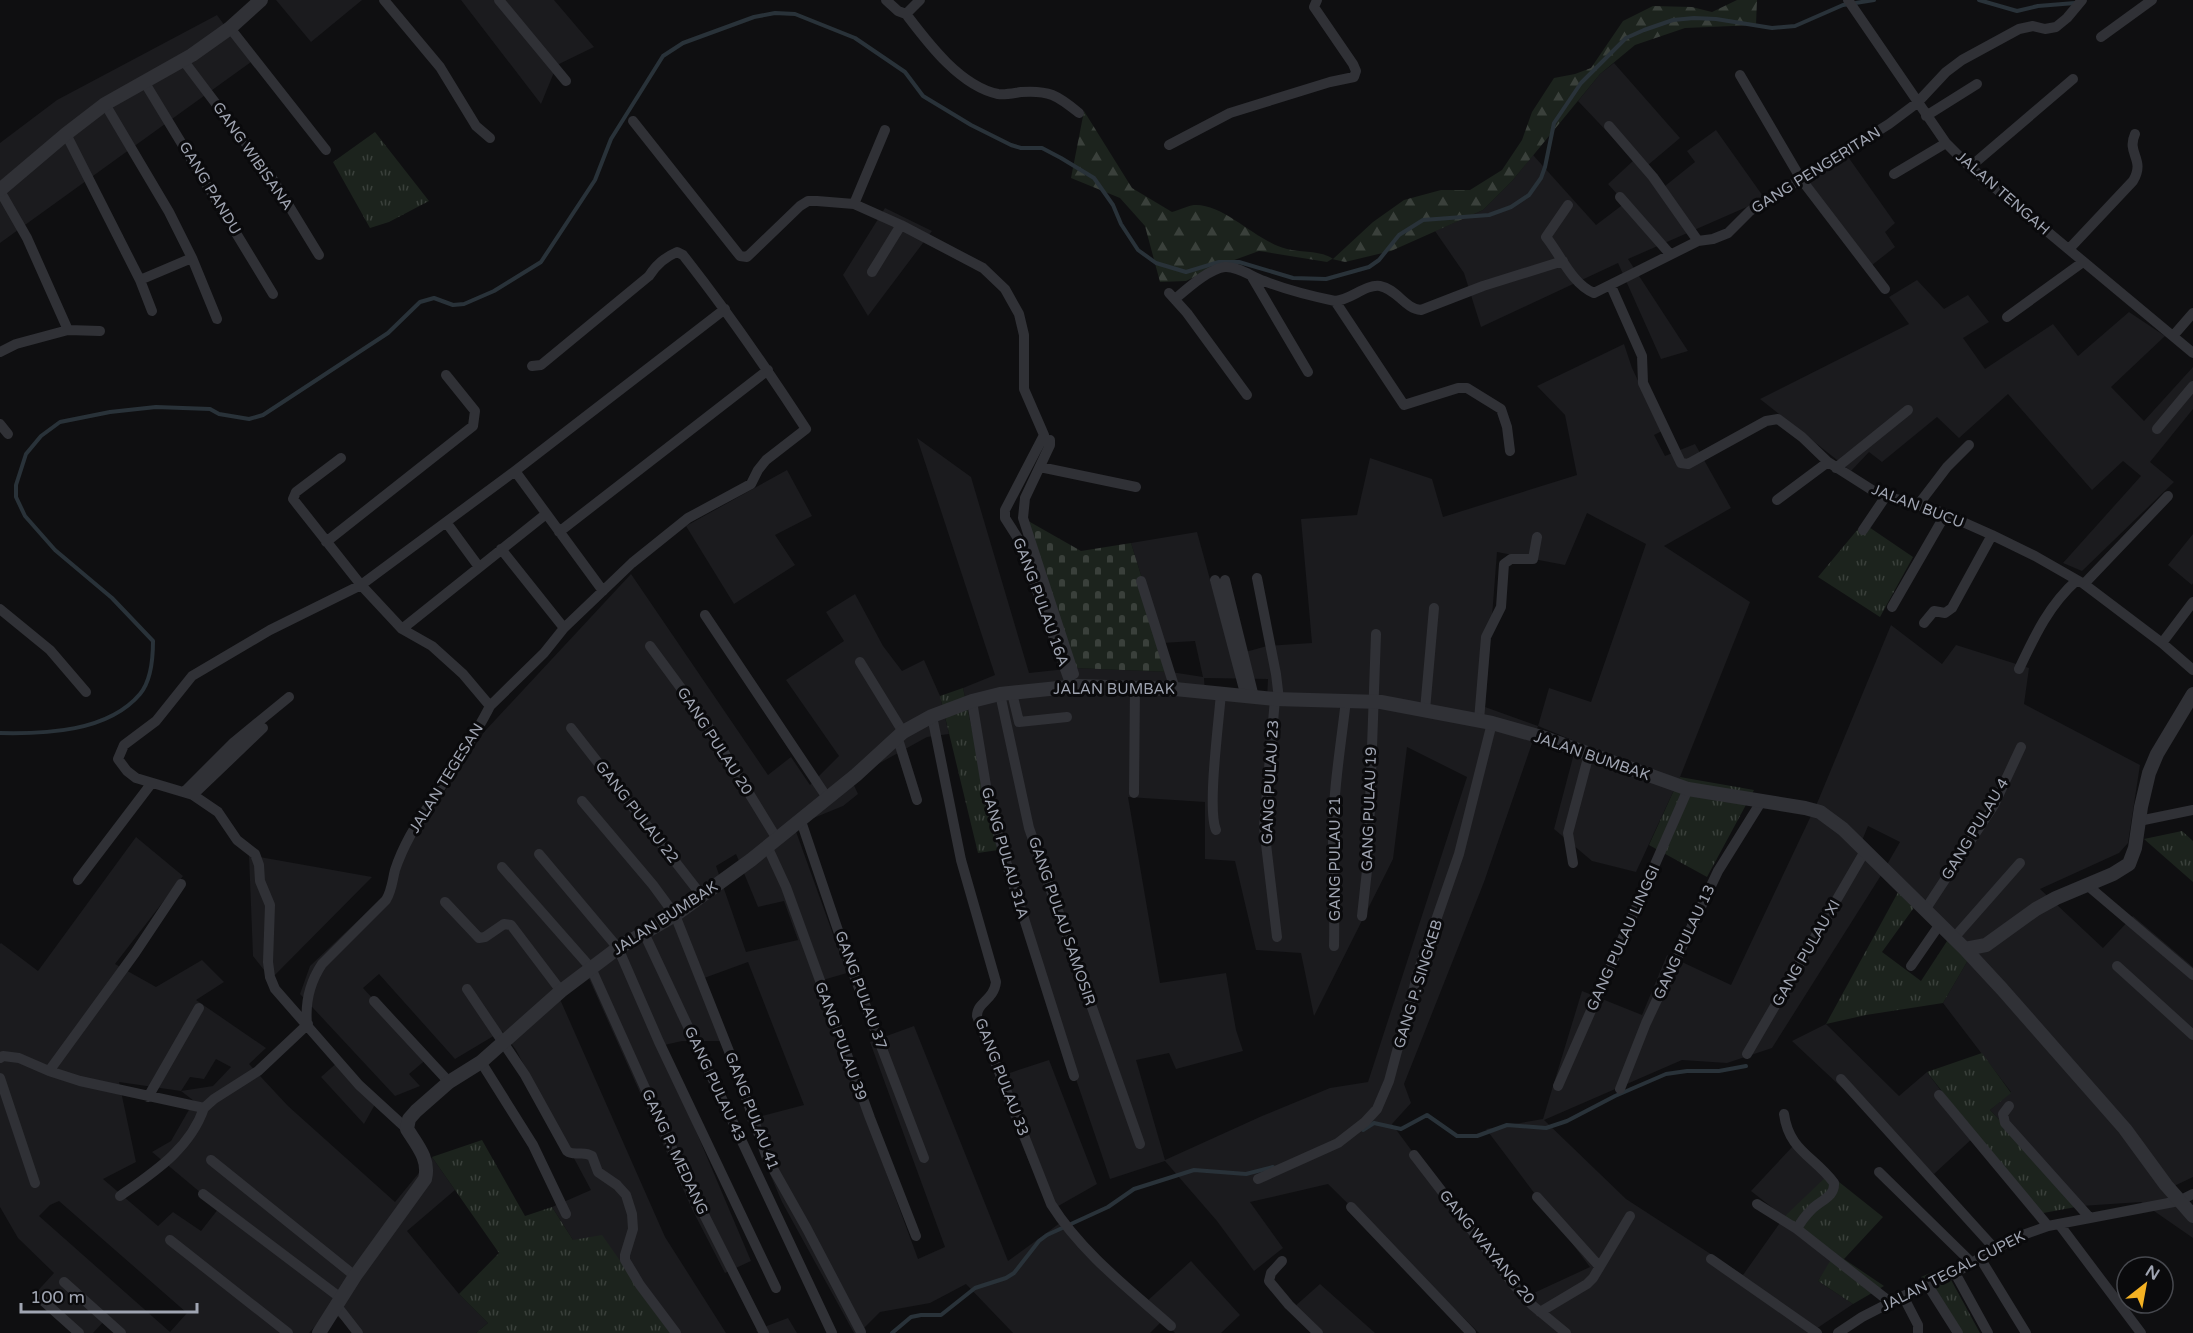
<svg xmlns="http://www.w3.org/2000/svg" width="2193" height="1333" viewBox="0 0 2193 1333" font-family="'Varela Round',sans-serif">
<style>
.built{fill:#1b1b1e;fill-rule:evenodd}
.grass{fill:url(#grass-tufts)}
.forest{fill:url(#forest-firs)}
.cemetery{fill:url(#cemetery-stones)}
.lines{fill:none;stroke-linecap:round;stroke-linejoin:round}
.stream{stroke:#293239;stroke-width:4}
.minor{stroke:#303136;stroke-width:10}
.tertiary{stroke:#303136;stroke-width:14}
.labels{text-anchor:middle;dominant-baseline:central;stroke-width:6;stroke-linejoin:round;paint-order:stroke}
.street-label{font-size:15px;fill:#a0a5b2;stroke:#0a0a0c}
</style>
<defs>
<pattern id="grass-tufts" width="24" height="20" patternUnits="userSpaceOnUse" patternTransform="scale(1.5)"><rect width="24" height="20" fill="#1c231d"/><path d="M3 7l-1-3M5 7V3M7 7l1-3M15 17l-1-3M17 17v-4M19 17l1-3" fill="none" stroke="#3a403b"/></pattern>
<pattern id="forest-firs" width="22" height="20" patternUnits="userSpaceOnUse" patternTransform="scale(1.5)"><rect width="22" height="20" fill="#1c231d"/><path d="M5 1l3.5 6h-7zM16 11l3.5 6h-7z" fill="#3a403b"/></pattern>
<pattern id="cemetery-stones" width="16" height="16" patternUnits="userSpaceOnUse" patternTransform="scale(1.5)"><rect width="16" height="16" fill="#1c231d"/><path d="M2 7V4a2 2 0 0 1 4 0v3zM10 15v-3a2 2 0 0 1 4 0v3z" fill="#3a403b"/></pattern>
</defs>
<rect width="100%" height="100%" fill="#0f0f11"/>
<path class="built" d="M276 0H362L311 42Z
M461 0H554L594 47 557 65 541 104Z
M217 15 251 62 0 243V143L57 100Z
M1614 63 1680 138 1648 165 1665 186 1695 162 1687 151 1716 130 1765 199 1628 259 1688 351 1661 359 1618 263 1481 327 1464 273 1435 231 1483 210 1512 181 1533 155 1596 225 1625 203 1608 184 1634 160 1578 101 1600 74Z
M1846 154 1895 223 1885 232 1895 247 1867 269 1802 183Z
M885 208 932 231 868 316 843 275Z
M1917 280 1944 309 1968 295 1989 322 1963 338 1985 369 2053 324 2078 356 2129 312 2165 336 2111 387 2144 421 2193 367V409L2150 462 2174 482 2082 571 2063 563 2141 476 2123 461 2092 490 2008 394 1959 438 1937 417 1882 462 1869 452 1851 471 1760 399 1909 324 1889 297Z
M1624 344 1632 368 1662 431 1654 435 1665 456 1695 444 1731 508 1664 546 1750 602 1680 777 1636 872 1592 861 1554 829 1577 742 1538 726 1484 882 1404 1084 1411 1103 1392 1124 1521 1299 1590 1267 1486 1129 1543 1119 1582 991 1642 1015 1667 955 1731 985 1818 801 1891 625 1942 664 1956 645 2029 668 2024 704 2140 765 2128 843 2119 853 2040 889 2103 948 2133 916 2193 967V1177L2168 1189 2193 1214V1238L2141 1202 2081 1206 1990 1110 2011 1092 1943 1003 1971 955 1885 869 1772 1048 1727 1063 1682 1060 1544 1120 1626 1199 1743 1275 1784 1217 1751 1191 1794 1145 1829 1174 1836 1254 1818 1281 1853 1304 1810 1333H1479L1328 1184 1250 1202 1283 1248 1254 1271 1217 1221 1165 1161 1110 1179 998 850 963 688 995 675 917 438 971 477 1029 673 1075 668 1171 672 1203 677 1195 641 1162 643 1131 543 1197 532 1231 656 1267 646 1312 643 1301 519 1357 515 1370 458 1432 479 1443 517 1577 475 1565 415 1537 386ZM1587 513 1646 544 1591 702 1549 688 1538 726 1485 707 1497 552 1565 565ZM1204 678 1268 679 1267 698 1205 694ZM1407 747 1467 777 1368 1082 1330 1088 1262 1116 1165 1160 1136 1060 1169 1053 1176 1069 1243 1051 1236 1030 1226 973 1160 983 1128 797 1205 802V859L1235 861 1256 950 1301 953 1314 1016 1393 859ZM1868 826 1900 842 1885 868 1861 843Z
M787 470 812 516 775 535 795 565 734 604 686 526Z
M2193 534V583L2192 585 2168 565Z
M631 574 768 775 791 757 810 785 839 756 786 680 844 641 826 612 855 594 883 646 902 671 924 660 940 696 949 734 927 737 851 779 858 794 843 806 794 826 847 973 816 982 918 1259 945 1247 870 1042 914 1026 1008 1261 1060 1223 1145 1303 1191 1261 1240 1315 1221 1333H1175L1163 1320 1150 1333H1013L966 1284 930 1303 880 1312 859 1333H854L782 1202 747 1120 804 1105 748 962 696 981 721 1041H682L660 1046 751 1261 725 1273 692 1209 587 974 559 997 665 1237 726 1333H671L573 1240 552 1207 591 1190 516 1050 502 1031 455 1059 379 974 363 988 428 1058 409 1074 420 1086 395 1096 300 994 310 966 385 895 393 869 484 732ZM736 854 758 907 784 901 798 940 746 952 716 866Z
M136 837 183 876 115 964 156 987 202 960 224 982 196 1000 266 1048 249 1064 288 1106 395 1202 432 1157 455 1190 407 1231 459 1294 488 1323 476 1333H357L330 1310 309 1333H124L107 1318 93 1333H74L33 1296 54 1273 18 1238 0 1207V944L1 943 38 971ZM216 1059 231 1067 213 1086 181 1091 190 1077 204 1079ZM119 1082 181 1091 194 1101 171 1141 152 1152 219 1208 201 1231 173 1212 158 1226 103 1179 136 1162ZM59 1201 187 1313 170 1332 39 1216 50 1205Z
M249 855 372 877 271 979 253 956Z
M1826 1024 1899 1096 1927 1072 1975 1136 1934 1174 1792 1041Z
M340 1060 378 1099 364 1124 321 1077Z
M1049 1060 1097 1184 1053 1209 1030 1164 994 1078Z
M1320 1284 1375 1333H1320L1293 1308Z
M788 1318 797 1333H758L756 1330Z"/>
<path class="grass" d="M375 132 429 201 389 222 370 228 333 162Z
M1863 523 1913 557 1880 617 1818 577Z
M963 688 998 850 978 853 940 696Z
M1680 777 1754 790 1707 877 1649 845Z
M2182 831 2193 841V882L2144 839Z
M1902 885 1918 902 1882 952 1921 981 1951 935 1971 955 1943 1003 1866 1015 1826 1024Z
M1982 1053 2011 1093 1990 1110 2081 1206 2038 1214 1927 1072Z
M482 1140 525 1216 552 1207 573 1240 602 1235 671 1333H476L488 1323 459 1294 499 1253 432 1157Z
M1829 1174 1883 1217 1844 1259 1884 1286 1853 1304 1818 1281 1835 1253 1784 1217Z
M1944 1267 1980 1333H1954L1921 1277Z"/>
<path class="forest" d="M1737 0H1757L1756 25 1685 28 1635 45 1600 74 1512 181 1483 210 1391 251 1345 262 1332 259 1327 262 1259 251 1215 267 1186 281 1160 282 1145 226 1120 198 1071 178 1084 111 1132 188 1172 212C1179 210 1187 206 1194 205 1224 203 1257 242 1287 249 1301 253 1321 250 1333 259L1373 222 1404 200 1441 190H1470L1502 170 1522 140 1532 112 1554 78 1575 74 1591 68 1623 21 1653 6 1692 7 1712 12Z"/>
<path class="cemetery" d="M1023 518 1081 551 1131 543 1171 672 1075 668Z"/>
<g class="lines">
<path class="stream" d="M1979 0 2017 11 2038 6 2075 3
M0 733C45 734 108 732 140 694 151 681 153 657 153 641L112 598 55 550 25 516 16 497V485L26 454 41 436 60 422 110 412 156 407 210 409 219 414 249 419 263 415 388 333 420 302 434 298 453 305 464 304 494 291 541 262 595 180 611 139 663 56 683 43 754 17 775 13 795 14 855 38 905 72 923 96 971 125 1011 145 1021 148H1042L1061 158 1094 178 1113 205 1121 224 1138 250 1156 263 1186 272 1219 262H1239L1293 278 1326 279 1369 267 1379 260 1399 235 1423 220 1489 215 1511 207 1529 195 1541 178 1545 167 1554 123 1581 83 1626 38 1644 30 1673 20 1694 18 1716 19 1772 28 1795 26 1843 5 1874 0
M1363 1130 1374 1123 1401 1129 1427 1115 1457 1136H1477L1507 1125 1546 1128 1567 1121 1615 1096 1666 1074 1687 1071H1719L1746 1066
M892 1333 911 1317 921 1315H941L975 1288 1006 1278 1014 1273 1039 1241 1047 1235 1108 1207 1134 1189 1194 1170 1246 1174 1273 1167"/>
<path class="minor" d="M384 0 440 67 476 126 490 138
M499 0 566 81
M886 0 898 11 906 14
M1848 0 1946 143 1970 167 2193 353
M906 14C928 43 960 86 998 94 1005 95 1014 93 1021 92 1049 90 1057 95 1079 113
M906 14 920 0
M230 28 326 150
M2101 37 2152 0
M183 60 272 178 319 255
M1740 75 1801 179 1885 289
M145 83 273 294
M105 104 169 212 192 258 217 319
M1926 116 1977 84
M633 121 740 256 747 257 800 206 808 201H817L854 204 901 225 983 268 1005 289 1019 314 1024 335V389L1044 435 1005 510V518L1019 540 1071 686
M1609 126 1653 177 1698 241
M66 134 140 280 152 311
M1169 145 1230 113 1330 82 1354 77 1356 71 1353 64 1314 7 1317 0
M1970 167 2073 79
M1894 174 1946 143
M0 191 27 238 68 330 100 331
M1620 197 1670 254
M854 204 885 130
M1568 205 1546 237C1560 254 1572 284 1594 293L1698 241 1713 239 1728 233 1750 211 1889 124 1917 103 1946 72 1962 60 2019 29 2033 26 2045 29 2056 27 2067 18 2082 0
M2069 249 2133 181C2146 159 2126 154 2135 134
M872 272 901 225
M1252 277 1308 372
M140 280 192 258
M1611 286 1642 356 1643 383 1681 463 1688 464 1766 421 1778 419 1802 437 1828 462 1872 490 1886 496 1938 511 1992 535 2035 556 2084 584 2162 643 2193 670
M1169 293 1187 313 1247 395
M1175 299C1187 289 1210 268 1225 267 1238 266 1252 277 1264 281 1287 290 1311 296 1335 301 1351 300 1365 284 1380 286 1397 289 1405 309 1421 310L1483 286 1563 261
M1335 301 1404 405 1458 388H1467L1501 409 1507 427 1510 451
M2007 317 2083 262
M2173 336 2193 313
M0 352 16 344 68 330
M0 424 8 434
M2157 429 2193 386
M1050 440V445L1025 498 1023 518 1074 674
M1040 467 1136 487
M1836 468 1908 410
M515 471 603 591
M1777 500 1828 462
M1918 505 1947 467 1969 445
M446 522 479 567
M1863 530 1886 496
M559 532 768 370
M326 542 473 426 475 411 446 375
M501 549 564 628
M1257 578 1276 674 1279 699
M1215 580 1246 697
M1225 580 1254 697
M1141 581 1175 689
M2084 584 2168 496
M1892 607 1945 515
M0 609 50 650 86 692
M705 615 828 799
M1924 623 1934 611 1945 613 1952 608 1992 535
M402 629 546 514
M2162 643 2193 602
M650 646 703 718 777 839
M860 662 903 732
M2019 669C2035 635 2049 605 2077 580
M1012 693 1019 722 1067 717
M1000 694 1029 828 1140 1144
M1275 699 1264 827 1277 937
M972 701 988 798 1007 865 1074 1076
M490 706 544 653 564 628 632 563 688 518 751 484 758 470 766 460 806 429C767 369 727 311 683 255L677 252C665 257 656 265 649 276L541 365 532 366
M1425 710 1434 608
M932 716 961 860 996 982C994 1000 977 1002 977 1016L1051 1204C1082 1253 1128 1288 1171 1326
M1479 720 1486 637 1501 607 1504 564 1511 559H1533L1537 537
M571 728 702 896
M897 736 917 800
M185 791 234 742 289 697
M1134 793 1135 687
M193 795 263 728
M582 801 653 885 675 915 738 1074 767 1158 807 1229 861 1332
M801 821 847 957 924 1158
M2139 821 2193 810
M1216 830C1207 809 1219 721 1221 693
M767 846 786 887 870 1118 916 1236
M539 854 618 948 659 1042 776 1288
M1573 863 1568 833 1589 754
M502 867 591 968 685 1177 764 1333
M78 880 151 784
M2087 885 2193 975
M445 902 479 938 485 937 504 924 511 925 561 991
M1925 910 1994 805 2021 747
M1362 916 1368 861 1376 634
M644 933 832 1333
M1953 939 2020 863
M1334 946C1335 909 1333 872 1333 834 1333 790 1341 745 1346 700
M1911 966 1940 924
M2117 966 2193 1035
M467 989 525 1075 567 1151C574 1157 583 1150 592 1156L598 1172 617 1185 626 1195 632 1214 633 1229 625 1255V1260L640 1285 676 1333
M374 1001 449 1082
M307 1024C305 1002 310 982 322 964L386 900C392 890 392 882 395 870 399 858 404 847 410 836 435 792 467 752 490 706L463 674 432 646 402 629 361 585 293 499 296 492 341 458
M1747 1054 1865 851
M0 1058 3 1056 19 1058 49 1071 80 1081 204 1108 214 1099 258 1071 308 1024
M481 1062 533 1145 566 1214
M49 1071 135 953 181 884
M0 1078 35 1183
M1841 1079 1995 1249
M1558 1086 1688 789
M1620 1089 1646 1023 1718 871 1761 802
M1939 1095 2048 1226
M148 1097 199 1008
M2009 1106 2003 1114 2005 1123 2090 1218
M1784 1114C1789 1151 1814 1156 1834 1183 1835 1197 1821 1200 1812 1209 1806 1215 1801 1221 1797 1229
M407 1129 359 1085 275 989 270 977 268 962 270 905 260 881 259 865 255 854 237 840 218 812 193 795 136 778 127 771 118 759 124 745 156 721 192 676 270 630 361 585 515 471 725 309
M1414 1155 1514 1285 1532 1305 1566 1333
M211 1160 355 1276
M1879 1172 1972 1263
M1258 1179 1338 1143 1365 1122 1377 1109 1389 1081 1419 969 1459 854 1492 723
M203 1194 342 1299
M120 1196C154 1172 190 1149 204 1108
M1537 1197 1599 1266
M1757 1204 1797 1229 1890 1302
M1351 1207 1471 1333
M2059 1224 2141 1333
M170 1240 288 1333
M1980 1258 2026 1333
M1711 1259 1817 1333
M1282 1261 1271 1273 1269 1281 1289 1305 1318 1333
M1955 1273 1988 1333
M64 1282 121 1333
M1927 1284 1958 1333
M1903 1296 1918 1325V1333
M41 1299 79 1333
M337 1306 358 1333
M1540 1312 1587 1284 1593 1278 1630 1216
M1838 1333 1862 1317 1903 1296 1955 1273 1995 1249 2020 1236 2048 1226 2179 1201 2193 1194"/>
<path class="tertiary" d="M0 190 66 134 105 104 192 55 230 28 261 0
M1965 949 1986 945 2036 909 2056 898 2113 874 2129 864 2135 848 2141 807 2149 773 2157 754 2193 694
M319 1333 355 1276 425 1179C430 1159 417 1145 407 1129L409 1119 416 1111 449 1082 481 1062 561 991 618 948 675 915 751 860 856 775 903 732 932 716 972 701 1000 694 1078 686 1175 689 1275 699 1381 702 1492 723 1545 738 1688 789 1805 808 1820 812 1843 829 1965 949 2002 989 2125 1129 2166 1185 2193 1216"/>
</g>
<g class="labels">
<g class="street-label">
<text transform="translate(253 156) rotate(55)">GANG WIBISANA</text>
<text transform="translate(1816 170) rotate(-32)">GANG PENGERITAN</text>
<text transform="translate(210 188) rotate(59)">GANG PANDU</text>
<text transform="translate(2003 193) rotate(41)">JALAN TENGAH</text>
<text transform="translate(1918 506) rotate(21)">JALAN BUCU</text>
<text transform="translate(1041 602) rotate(70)">GANG PULAU 16A</text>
<text x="1114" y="689">JALAN BUMBAK</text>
<text transform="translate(715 741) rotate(57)">GANG PULAU 20</text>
<text transform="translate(1592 756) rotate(19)">JALAN BUMBAK</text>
<text transform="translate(446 778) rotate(-58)">JALAN TEGESAN</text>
<text transform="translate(1270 782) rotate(-87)">GANG PULAU 23</text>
<text transform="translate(1369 809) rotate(-88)">GANG PULAU 19</text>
<text transform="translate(637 812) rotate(52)">GANG PULAU 22</text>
<text transform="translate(1975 829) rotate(-59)">GANG PULAU 4</text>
<text transform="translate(1005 853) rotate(74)">GANG PULAU 31A</text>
<text transform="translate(1335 859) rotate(-90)">GANG PULAU 21</text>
<text transform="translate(665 918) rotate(-33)">JALAN BUMBAK</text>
<text transform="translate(1062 921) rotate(71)">GANG PULAU SAMOSIR</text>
<text transform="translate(1623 938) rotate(-66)">GANG PULAU LINGGI</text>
<text transform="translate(1684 942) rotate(-65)">GANG PULAU 13</text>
<text transform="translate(1806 953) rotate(-60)">GANG PULAU XI</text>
<text transform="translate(1418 984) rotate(-73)">GANG P. SINGKEB</text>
<text transform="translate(861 990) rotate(70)">GANG PULAU 37</text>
<text transform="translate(841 1041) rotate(70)">GANG PULAU 39</text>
<text transform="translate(1002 1077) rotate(69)">GANG PULAU 33</text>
<text transform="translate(715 1084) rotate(65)">GANG PULAU 43</text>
<text transform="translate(752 1111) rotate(69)">GANG PULAU 41</text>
<text transform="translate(675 1152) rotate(65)">GANG P. MEDANG</text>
<text transform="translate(1487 1247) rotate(51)">GANG WAYANG 20</text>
<text transform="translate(1953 1271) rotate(-27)">JALAN TEGAL CUPEK</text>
</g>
</g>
<g transform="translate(2145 1285) rotate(31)"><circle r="28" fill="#0a0a0c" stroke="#46484e" stroke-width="1.5"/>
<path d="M0-4.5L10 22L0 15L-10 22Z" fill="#f5b223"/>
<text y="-9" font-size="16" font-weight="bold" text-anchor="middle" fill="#a0a5b2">N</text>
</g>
<path d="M21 1303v9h176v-9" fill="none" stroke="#a0a5b2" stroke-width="3"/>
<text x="30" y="1303" font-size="18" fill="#a0a5b2" stroke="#0a0a0c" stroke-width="4.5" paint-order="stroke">100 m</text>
</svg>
